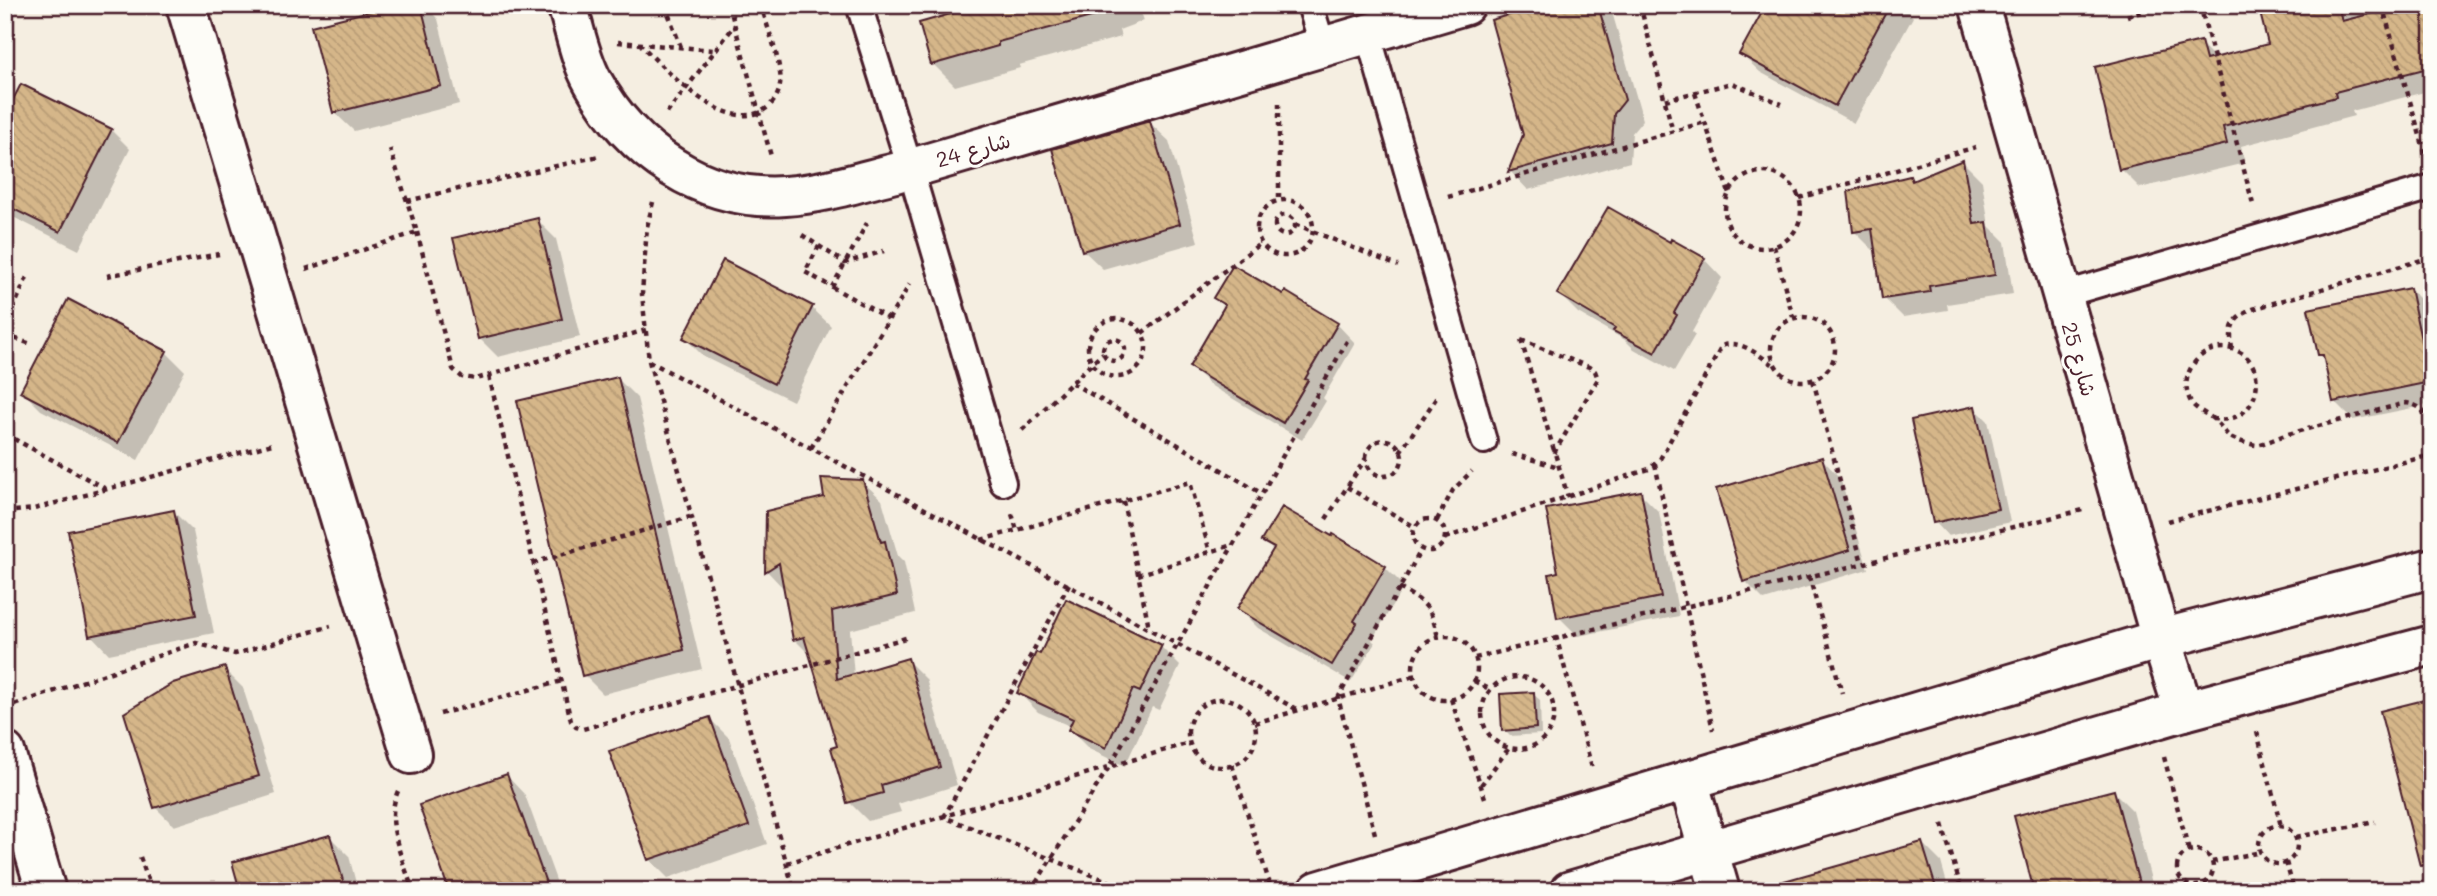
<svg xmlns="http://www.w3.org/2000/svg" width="2437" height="896" viewBox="0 0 2437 896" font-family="Mali,'Playpen Sans Arabic',sans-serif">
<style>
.shadow{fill:#0003}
.building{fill:url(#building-back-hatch);stroke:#4a1f2b;stroke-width:2}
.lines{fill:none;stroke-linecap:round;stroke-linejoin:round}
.lane-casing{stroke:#4a1f2b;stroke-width:30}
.street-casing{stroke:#4a1f2b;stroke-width:44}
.secondary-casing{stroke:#4a1f2b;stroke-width:44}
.path{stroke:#4a1f2b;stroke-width:4.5;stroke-dasharray:5 5;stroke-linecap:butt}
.lane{stroke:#fdfcf7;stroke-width:24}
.street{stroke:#fdfcf7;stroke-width:38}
.secondary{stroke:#fdfcf7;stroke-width:38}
.labels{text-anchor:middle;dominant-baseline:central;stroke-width:6;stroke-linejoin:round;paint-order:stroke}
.street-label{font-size:21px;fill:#4a1f2b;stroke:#fdfcf7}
</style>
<defs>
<pattern id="building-back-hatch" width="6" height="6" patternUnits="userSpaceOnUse" patternTransform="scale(1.75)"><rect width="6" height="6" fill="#d5b689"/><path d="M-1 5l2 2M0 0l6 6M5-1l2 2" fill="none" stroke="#b89c76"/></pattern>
</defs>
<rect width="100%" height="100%" fill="#f5eee1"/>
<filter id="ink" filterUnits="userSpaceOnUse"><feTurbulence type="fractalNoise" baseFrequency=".0143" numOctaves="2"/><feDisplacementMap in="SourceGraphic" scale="14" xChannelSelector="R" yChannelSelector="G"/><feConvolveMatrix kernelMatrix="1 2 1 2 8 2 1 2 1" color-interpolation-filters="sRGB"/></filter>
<g filter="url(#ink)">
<path class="shadow" d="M400 5H424L438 19 459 104 354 131 335 113 313 27Z
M988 5H1138L1143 21 1119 30 1121 37 1019 65 1020 68 955 86 933 64Z
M1549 5H1606L1612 12 1643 120 1632 133 1630 162 1528 190 1510 171 1525 135Z
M1768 5H1901L1913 17 1854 123 1760 72 1741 54Z
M2259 5H2432V90L2352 111 2354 116 2241 146 2245 163 2140 188 2121 169 2200 43 2216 59 2270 45Z
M5 119 111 130 130 149 79 250 5 213Z
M1150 123 1169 141 1198 242 1103 269 1084 251Z
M1963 162 1982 181 1989 226 2005 242 2013 294 1947 304 1948 310 1903 317 1884 298 1877 250H1873L1854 231 1909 178 1914 182Z
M537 220 556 239 580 337 498 357 479 338Z
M1670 244 1704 259 1722 278 1692 332 1695 335 1674 371 1634 349 1625 340 1578 313 1559 294Z
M2410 289 2429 308 2432 323V404L2353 420 2334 401 2326 361 2320 355Z
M1215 298 1337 324 1355 343 1323 398 1326 401 1302 440 1210 385 1191 366 1225 308Z
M812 308 831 326 793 401 704 357 685 338Z
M166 352 185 371 138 460 41 410 22 391Z
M618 379 637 398 702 669 603 694 584 675Z
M1975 408 1988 421 2010 522 1948 536 1935 522Z
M1822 459 1840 478 1868 569 1764 600 1745 581Z
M862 481 882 500 898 556 904 562 915 613 850 630 854 676 907 660 926 679 957 785 898 804 901 812 868 821 849 802 833 749 839 747 811 656 794 639 785 590 767 571 768 513 826 499Z
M1640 493 1659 512 1679 616 1578 636 1559 617 1560 574Z
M174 512 193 531 214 633 109 654 91 635Z
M1263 540 1385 567 1404 586 1372 640 1375 643 1351 682 1258 628 1239 609 1274 551Z
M1161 647 1180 666 1159 710 1152 707 1125 766 1089 749 1070 730 1072 727 1038 712 1019 693Z
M224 669 243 688 276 794 174 826 155 807Z
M1533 694 1540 700 1541 734 1510 736 1504 730Z
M710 719 729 738 767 844 668 878 649 859Z
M507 776 525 795 560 891H451Z
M2114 792 2133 811 2154 891H2036Z
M330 837 349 856 358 891H242Z
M1922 843 1941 862 1949 891H1813Z"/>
<path class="building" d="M393 5H421L441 86 333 113 311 26Z
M982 5H1093L1095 16 998 42V46L931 65 919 23Z
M1543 5H1598L1625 100 1614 114 1612 143 1508 172 1523 135 1491 20Z
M1766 5H1890L1835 106 1739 54Z
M2258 5H2338L2342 21 2405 5H2432V67L2335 92 2336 97 2223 127 2227 144 2119 170 2095 67 2201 41 2206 60 2268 44Z
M21 84 112 129 60 232 5 205V115Z
M1150 121 1180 224 1082 251 1052 149Z
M1963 160 1974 224 1987 222 1995 275 1929 286 1930 292 1882 299 1872 229 1853 232 1848 191 1910 176 1912 181Z
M1608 207 1670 242 1671 239 1705 258 1674 313 1677 315 1655 353 1613 331 1615 328 1557 294Z
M538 218 562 319 478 339 453 238Z
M723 260 813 306 774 384 683 338Z
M1233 265 1283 294 1285 291 1338 323 1305 379 1308 380 1283 423 1189 367 1225 305 1213 298Z
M2410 288 2430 382 2333 402 2323 355H2318L2308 309Z
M68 299 167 351 118 443 20 392Z
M618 377 684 650 582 676 517 401Z
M1975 406 1998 509 1933 523 1911 420Z
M1822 457 1850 550 1743 582 1716 489Z
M821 478 863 480 881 542 885 541 897 595 832 611 837 679 908 658 940 767 881 785 883 793 847 803 831 748 837 746 804 637 793 640 779 563 765 572 766 511 824 497Z
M1641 491 1661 597 1557 618 1549 574 1558 572 1546 509Z
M1282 507 1332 536 1333 534 1386 566 1354 621 1357 623 1332 665 1237 609 1274 548 1261 541Z
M174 510 196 615 89 636 68 531Z
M1066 599 1162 645 1140 692 1133 689 1106 748 1068 730 1073 719 1017 693 1036 652 1040 654Z
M225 667 259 776 154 808 124 713 173 683Z
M1534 692 1536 728 1502 731 1500 694Z
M2432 698V865L2420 866 2380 711Z
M710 717 749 826 648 860 609 751Z
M507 774 546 883 524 891H449L419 805Z
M2114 790 2141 891H2034L2014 816Z
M330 835 346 891H240L232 862Z
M1922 842 1937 891H1785L1784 881Z"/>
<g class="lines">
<g class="lane-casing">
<path id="lane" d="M859 5 910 168 1003 483
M1310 5 1323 47
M1368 34 1484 441
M2062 295 2432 187"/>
</g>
<g class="street-casing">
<path id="street" d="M186 5 411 754
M567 5C575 30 580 59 593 82 631 151 703 202 785 196 822 194 859 182 895 173L1465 5
M1979 5 2161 639 2184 711
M5 752 46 891
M1688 780 1720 891"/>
</g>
<g class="secondary-casing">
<path id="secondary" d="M1318 891 2161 639 2432 568
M1570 891 2184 711 2432 645"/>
</g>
<path class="path" d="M665 5 681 47
M729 5 771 156
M790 5 826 14
M1640 5 1673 132
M2200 5 2253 204
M2382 5 2426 156
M2127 16 2166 5
M618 42 714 50
M639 43C666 70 728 139 768 107 778 99 782 85 780 73 777 50 767 27 761 5
M1695 93 1729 193
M1665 100 1732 83 1782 104
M1279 103V200
M667 113 735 25
M1725 210a38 38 0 1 1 76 0a38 38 0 1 1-76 0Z
M1448 197 1705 122
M1799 198 1976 147
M1257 228a28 28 0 1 1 56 0a28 28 0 1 1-56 0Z
M407 201 599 156
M653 202 647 227 642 294 649 361 794 891
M1275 225a10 10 0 1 1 20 0a10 10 0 1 1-20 0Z
M1295 224 1398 266
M417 232 453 369 462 377 476 379 646 330
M802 235 845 263 884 251
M819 246 805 272 832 287 867 223
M1774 246 1793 317
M306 269 417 232 390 149
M107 276 219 254
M832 287 889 319
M1771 349a32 32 0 1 1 64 0a32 32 0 1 1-64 0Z
M1088 348a29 29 0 1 1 58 0a29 29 0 1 1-58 0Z
M5 328 27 277
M1142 333 1261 243
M5 335 31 344
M1103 350a11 11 0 1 1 22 0a11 11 0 1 1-22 0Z
M1521 340 1589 367 1595 371 1598 379 1554 453
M1521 340 1568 497
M2232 349C2229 326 2232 319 2253 309L2432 257
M649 361C865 478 1083 592 1298 710
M489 376 571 721 576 727 583 729 909 637
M1813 380 1862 563
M1072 383 1261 493
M2212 419C2217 419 2224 420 2228 419 2264 413 2267 358 2232 349 2204 342 2178 371 2189 398 2194 410 2203 411 2213 419 2229 432 2221 436 2246 443 2248 443 2254 445 2256 445 2268 443 2280 436 2292 433 2330 423 2368 413 2406 403 2427 406 2426 418 2432 436
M1022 430 1103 353
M5 434 106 489
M1366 458a18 18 0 1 1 36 0a18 18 0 1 1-36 0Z
M811 448 910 284
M1400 452 1437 397
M1512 454 1559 467
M1655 464 1713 730
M1347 487 1415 527
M1123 501 1149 627
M5 512 34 509 276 443
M1012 514 1017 530
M1413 535a16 16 0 1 1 32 0a16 16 0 1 1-32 0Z
M1326 519 1366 458
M1437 520 1453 490 1472 471
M2168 521 2432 455
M1445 538 1649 469 1660 459 1722 346C1740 338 1759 356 1774 365
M981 540 1190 482 1210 552
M533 563 690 517
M1138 575 1232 545
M1809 576 1842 693
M1069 584 944 817 1133 891
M1399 588C1427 604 1430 605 1438 637
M1556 636 1592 768
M1413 668a32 32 0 1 1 64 0a32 32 0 1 1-64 0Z
M1475 658 2083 510
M1482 713a36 36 0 1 1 72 0a36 36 0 1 1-72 0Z
M1474 681 1489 689
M1451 699 1485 798
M1188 733a34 34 0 1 1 68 0a34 34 0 1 1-68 0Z
M5 708 196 643 235 654 331 626
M440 714 562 681
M1255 723 1414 676
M2257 732 2281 826
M2164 757 2189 851
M1232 765 1272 891
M1481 785 1509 748
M398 791C384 823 403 859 413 891
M1942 824 1962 891
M2259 845a19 19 0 1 1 38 0a19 19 0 1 1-38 0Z
M1375 834 1338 698 1421 550
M2296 837 2375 822
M2177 868a18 18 0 1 1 36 0a18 18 0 1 1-36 0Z
M140 857 152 891
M2212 862 2261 852
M2286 862 2294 891
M787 863 1189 743
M1031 891 1109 767 1347 341"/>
<use href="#lane" class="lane"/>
<use href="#street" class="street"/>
<use href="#secondary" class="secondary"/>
</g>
</g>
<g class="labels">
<g class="street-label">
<text transform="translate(973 149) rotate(-16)">شارع 24</text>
<text transform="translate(2080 359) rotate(74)">شارع 25</text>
</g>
</g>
<rect width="2437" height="896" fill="none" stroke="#fdfcf7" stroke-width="28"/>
<rect x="14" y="14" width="2409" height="868" fill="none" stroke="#4a1f2b" stroke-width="2.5" filter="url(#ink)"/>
</svg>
